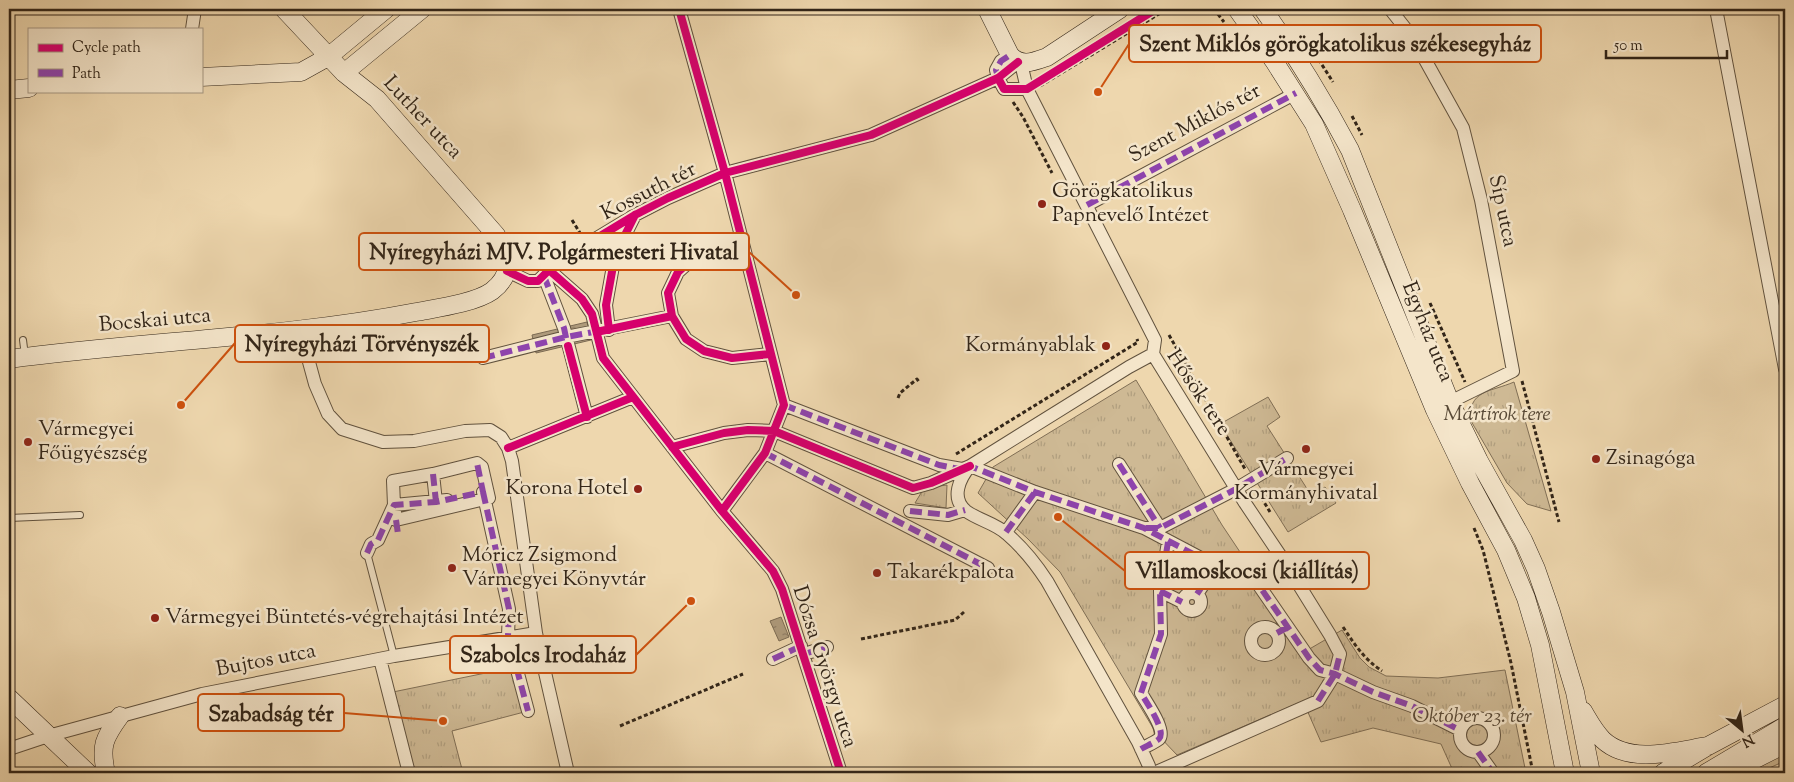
<svg xmlns="http://www.w3.org/2000/svg" width="1794" height="782" viewBox="0 0 1794 782" font-family="'Sorts Mill Goudy',serif">
<style>
.grass{fill:#ceb994;stroke:#806f56}
.park{fill:url(#park-tufts);stroke:#806f56}
.water{fill:url(#water-ripples);stroke:#7c6b53}
.lines{fill:none;stroke-linecap:round;stroke-linejoin:round}
.lane-casing{stroke:#61523e;stroke-width:8}
.street-casing{stroke:#61523e;stroke-width:14}
.secondary-casing{stroke:#322518;stroke-width:19}
.path{stroke:#322518;stroke-width:3;stroke-dasharray:4 2.5;stroke-linecap:butt}
.lane{stroke:#f4e5ca;stroke-width:6}
.street{stroke:#f4e5ca;stroke-width:12}
.secondary{stroke:#f4e5ca;stroke-width:18}
.quiet{stroke:#8e44ad;stroke-width:6;stroke-dasharray:12 6;stroke-linecap:butt}
.cycleway-casing{stroke:#f4e5ca;stroke-width:11}
.cycleway{stroke:#d6006c;stroke-width:8}
.poi-dot{fill:#8f2418;stroke:#f4e5ca;stroke-width:2}
.labels{text-anchor:middle;dominant-baseline:central;stroke-width:5;stroke-linejoin:round;paint-order:stroke}
.street-label{font-size:21px;fill:#322518;stroke:#f4e5ca}
.poi-label{font-size:21px;fill:#322518;stroke:#f4e5ca;text-anchor:start}
.park-label{font-size:21px;font-style:italic;fill:#594a37;stroke:#f4e5ca}
.leader{fill:none;stroke:#cd510e;stroke-width:2}
.callout-dot{fill:#cd510e;stroke:#f4e5ca;stroke-width:2}
.callout{fill:#f4e5ca;stroke:#cd510e;stroke-width:2}
.callout-label{font-size:22px;text-anchor:middle;font-weight:bold;fill:#322518}
</style>
<defs>
<pattern id="park-tufts" width="24" height="20" patternUnits="userSpaceOnUse" patternTransform="scale(1.25)"><rect width="24" height="20" fill="#ceb994"/><path d="M3 7l-1-3M5 7V3M7 7l1-3M15 17l-1-3M17 17v-4M19 17l1-3" fill="none" stroke="#b19f7f"/></pattern>
<pattern id="water-ripples" width="26" height="14" patternUnits="userSpaceOnUse" patternTransform="scale(1.25)"><rect width="26" height="14" fill="#ae9a7b"/><path d="M2 4q2-2 4 0t4 0M15 11q2-2 4 0t4 0" fill="none" stroke="#8e7d64"/></pattern>
</defs>
<rect width="100%" height="100%" fill="#eed7ae"/>
<filter id="stains"><feTurbulence type="fractalNoise" baseFrequency=".004" numOctaves="4"/><feColorMatrix values="0 0 0 0 .2 0 0 0 0 .09 0 0 0 0 .02 0 0 0 .5 -.17"/></filter>
<radialGradient id="worn" r=".72"><stop offset=".6" stop-color="#630" stop-opacity="0"/><stop offset="1" stop-color="#630" stop-opacity=".3"/></radialGradient>
<path class="grass" d="M1785 753V761L1758 773H1743Z"/>
<path class="park" d="M1136 380 1222 525 1306 651 1342 630 1360 658 1369 667 1386 676 1438 678 1505 670 1526 773H1454L1441 744 1373 728 1321 742 1303 701 1177 755 1156 733 1060 572 1028 539 978 493 993 467Z
M1514 382 1551 511 1527 504 1507 483 1471 421C1467 390 1491 392 1514 382Z
M1268 397 1280 417 1267 426 1311 495 1325 487 1336 503 1288 532 1220 424Z
M947 485 946 508 915 503 924 488Z
M510 668 528 711 452 731 463 773H409L388 693Z"/>
<path class="water" d="M587 322 591 340 536 353 532 335Z
M781 617 789 637 779 641 770 621Z"/>
<g class="lines">
<g class="lane-casing">
<path id="lane" d="M23 340 25 356
M9 518 80 515
M367 553 394 656"/>
</g>
<g class="street-casing">
<path id="street" d="M679 9 725 173 784 405 765 453 722 511
M1390 9 1413 38 1463 128 1481 200 1513 371 1450 402
M1716 9 1785 369
M192 29 195 9
M1010 55 1001 61 996 70 998 78 1004 89H1027
M1021 63 1027 89 1155 340 1153 354
M1087 205 1296 93
M741 242 711 248 698 254 678 272 668 293 672 316 686 339 704 351 732 358 770 354
M533 256 582 299 592 314 603 358 722 511 773 571 782 589 841 773
M507 271 528 281H538L549 270 587 244 635 215 668 198 725 173 871 135 998 78 1018 62
M544 276 564 328 587 417
M305 330 306 351 315 384 328 414 342 429 383 442 414 441 465 431 490 430 501 437 508 448 512 461 536 633 568 773
M609 330 606 305 615 255 635 215
M1153 354 1245 503 1286 564 1330 635 1340 654 1335 674 1318 701 1154 773
M483 358 566 337 672 316
M784 405 939 465 962 469
M672 447 724 433 748 430 774 431 913 488 931 483 970 466 1035 492 1144 528 1216 566 1236 572 1258 584 1309 658 1320 670 1335 674 1373 692 1412 706 1460 730
M508 448 633 397
M765 453 988 568
M477 463 482 467 489 498 396 520 394 505 393 481 433 474Z
M1119 464 1160 528
M433 474 436 502
M483 492 509 609 508 636 528 711
M910 511 948 515 965 510
M1144 528H1160L1236 489 1287 458
M1006 532 1035 492
M367 553 371 544 378 540 394 505 447 500
M1160 591 1182 602
M1183 602a9 9 0 1 1 18 0a9 9 0 1 1-18 0Z
M1197 594 1216 566
M1251 641a14 14 0 1 1 28 0a14 14 0 1 1-28 0Z
M804 654 827 647
M380 659 409 773
M773 659 801 646
M1460 735a17 17 0 1 1 34 0a17 17 0 1 1-34 0Z
M9 749 48 736 202 694 394 656 536 633
M1141 749C1146 746 1154 743 1159 739 1167 731 1146 702 1141 693L1161 634 1160 591 1168 542
M1478 752 1493 773
M1149 773V766L1138 742 1047 581C1036 564 1022 547 1007 534 995 523 978 520 966 511 950 498 960 478 970 466L1129 367 1153 354"/>
</g>
<g class="secondary-casing">
<path id="secondary" d="M987 9 1010 55C1021 67 1033 62 1047 57L1120 9
M1237 9 1274 61 1314 124 1352 210 1435 410 1470 483 1506 550 1526 598 1540 645 1565 773
M1263 9C1295 54 1324 101 1350 150L1450 402 1479 461 1523 540 1536 569 1551 612 1575 692 1591 773
M344 73 422 9
M201 77 301 72 328 57 386 9
M9 90 29 88
M9 359C144 341 281 338 416 312 437 308 475 303 492 291 515 273 508 255 496 235L377 99 344 73 284 9
M9 698 88 773
M1583 711C1589 721 1594 731 1603 740 1630 765 1676 751 1708 746
M106 773C100 746 104 738 120 716
M1663 773 1708 746 1785 705
M1706 773 1785 726
M1728 773 1785 744"/>
</g>
<path class="path" d="M1214 9 1224 22
M1308 43 1333 82
M1040 86 1167 9
M1013 102 1023 117 1052 173
M1352 116 1362 135
M572 220 580 233
M1430 303 1465 382
M1169 335 1245 469
M1522 381 1559 522
M898 398 900 393 917 379 919 382
M956 454 1138 342 1137 339
M1258 492 1270 512
M1474 528 1483 550 1511 663 1533 773
M1343 627C1355 645 1364 659 1382 671
M861 639 955 620 964 612
M620 726 743 674"/>
<use href="#lane" class="lane"/>
<use href="#street" class="street"/>
<use href="#secondary" class="secondary"/>
<path class="quiet" d="M999 81 996 70 1001 61 1010 55
M1087 205 1296 93
M533 256 551 273
M544 276 564 328 567 342
M483 358 566 337 599 331
M784 405 939 465 959 469
M765 453 988 568
M1119 464 1160 528
M966 467 970 466 1035 492 1144 528 1216 566 1236 572 1258 584 1309 658 1320 670 1335 674 1373 692 1412 706 1460 730
M433 474 436 502
M483 492 509 609 508 636 528 711
M910 511 948 515 965 510
M396 520 398 534
M1146 528H1160L1236 489 1287 458
M1006 532 1035 492
M367 553 371 544 378 540 394 505 436 502 483 492 477 463
M1160 591 1182 602
M1197 594 1216 566
M1277 633 1288 627
M804 654 827 647
M773 659 801 646
M1318 701 1335 674 1340 654
M1141 749C1146 746 1154 743 1159 739 1167 731 1146 702 1141 693L1161 634 1160 591 1168 542
M1478 752 1493 773"/>
<g class="cycleway-casing">
<path id="cycleway" d="M679 9 725 173 784 405 765 453 722 511
M998 78 1004 89H1027L1156 9
M741 242 711 248 698 254 678 272 668 293 672 316 686 339 704 351 732 358 770 354
M549 270 582 299 592 314 603 358 722 511 773 571 782 589 841 773
M507 271 528 281H538L549 270 587 244 635 215 668 198 725 173 871 135 998 78 1018 62
M609 330 606 305 615 255 635 215
M601 331 672 316
M568 346 587 417
M672 447 724 433 748 430 774 431 913 488 931 483 970 466
M508 448 633 397"/>
</g>
<use href="#cycleway" class="cycleway"/>
</g>
<g class="poi-dot">
<circle cx="1042" cy="204" r="5"/>
<circle cx="1106" cy="346" r="5"/>
<circle cx="28" cy="442" r="5"/>
<circle cx="1306" cy="449" r="5"/>
<circle cx="1596" cy="459" r="5"/>
<circle cx="638" cy="489" r="5"/>
<circle cx="452" cy="568" r="5"/>
<circle cx="877" cy="573" r="5"/>
<circle cx="155" cy="618" r="5"/>
</g>
<g class="labels">
<g class="street-label">
<text transform="translate(422 118) rotate(47)">Luther utca</text>
<text transform="translate(1195 124) rotate(-28)">Szent Miklós tér</text>
<text transform="translate(649 192) rotate(-27)">Kossuth tér</text>
<text transform="translate(1502 211) rotate(78)">Síp utca</text>
<text transform="translate(155 321) rotate(-5)">Bocskai utca</text>
<text transform="translate(1427 332) rotate(68)">Egyház utca</text>
<text transform="translate(1198 393) rotate(56)">Hősök tere</text>
<text transform="translate(266 661) rotate(-11)">Bujtos utca</text>
<text transform="translate(824 667) rotate(72)">Dózsa György utca</text>
</g>
<g class="poi-label">
<text x="1052" y="192">Görögkatolikus<tspan x="1052" dy="24">Papnevelő Intézet</tspan></text>
<text x="1096" y="346" text-anchor="end">Kormányablak</text>
<text x="38" y="430">Vármegyei<tspan x="38" dy="24">Főügyészség</tspan></text>
<text x="1606" y="459">Zsinagóga</text>
<text x="1306" y="470" text-anchor="middle">Vármegyei<tspan x="1306" dy="24">Kormányhivatal</tspan></text>
<text x="628" y="489" text-anchor="end">Korona Hotel</text>
<text x="462" y="556">Móricz Zsigmond<tspan x="462" dy="24">Vármegyei Könyvtár</tspan></text>
<text x="887" y="573">Takarékpalota</text>
<text x="165" y="618">Vármegyei Büntetés-végrehajtási Intézet</text>
</g>
<g class="park-label">
<text x="1497" y="415">Mártírok tere</text>
<text x="1472" y="717">Október 23. tér</text>
</g>
</g>
<path class="leader" d="M1098 92L1129 44M796 295L749 252M181 405L235 343M1058 517L1125 571M691 601L636 655M443 721L344 713"/>
<g class="callout-dot">
<circle cx="1098" cy="92" r="5"/>
<circle cx="796" cy="295" r="5"/>
<circle cx="181" cy="405" r="5"/>
<circle cx="1058" cy="517" r="5"/>
<circle cx="691" cy="601" r="5"/>
<circle cx="443" cy="721" r="5"/>
</g>
<g class="callout">
<rect x="1129" y="25" width="412" height="37" rx="5"/>
<rect x="359" y="233" width="390" height="37" rx="5"/>
<rect x="235" y="325" width="254" height="37" rx="5"/>
<rect x="1125" y="552" width="244" height="37" rx="5"/>
<rect x="450" y="636" width="186" height="37" rx="5"/>
<rect x="198" y="694" width="146" height="37" rx="5"/>
</g>
<g class="callout-label">
<text x="1335" y="51">Szent Miklós görögkatolikus székesegyház</text>
<text x="554" y="259">Nyíregyházi MJV. Polgármesteri Hivatal</text>
<text x="362" y="351">Nyíregyházi Törvényszék</text>
<text x="1247" y="578">Villamoskocsi (kiállítás)</text>
<text x="543" y="662">Szabolcs Irodaház</text>
<text x="271" y="721">Szabadság tér</text>
</g>
<rect width="1794" height="782" fill="none" stroke="#eed7ae" stroke-width="30"/>
<rect x="10" y="10" width="1774" height="762" fill="none" stroke="#322518" stroke-width="2.5"/>
<rect x="15" y="15" width="1764" height="752" fill="none" stroke="#322518"/>
<rect x="28" y="28" width="175" height="65" fill="#f4e5ca" stroke="#a69883"/>
<rect x="38" y="44" width="25" height="8" fill="#d6006c" stroke="#a69883"/>
<text x="72" y="52" font-size="15" fill="#322518">Cycle path</text>
<rect x="38" y="69" width="25" height="8" fill="#8e44ad" stroke="#a69883"/>
<text x="72" y="78" font-size="15" fill="#322518">Path</text>
<g transform="translate(1742 730) rotate(151)" stroke="#f4e5ca" stroke-width="4" paint-order="stroke">
<path d="M0-4L9 19L0 12L-9 19Z" fill="#322518"/>
<text y="-8" font-size="14" font-weight="bold" text-anchor="middle" fill="#322518">N</text>
</g>
<path d="M1606 50v8h121v-8" fill="none" stroke="#322518" stroke-width="2.5"/>
<text x="1614" y="50" font-size="15" fill="#322518" stroke="#f4e5ca" stroke-width="4" paint-order="stroke">50 m</text>
<rect width="100%" height="100%" filter="url(#stains)"/>
<rect width="100%" height="100%" fill="url(#worn)"/>
</svg>
